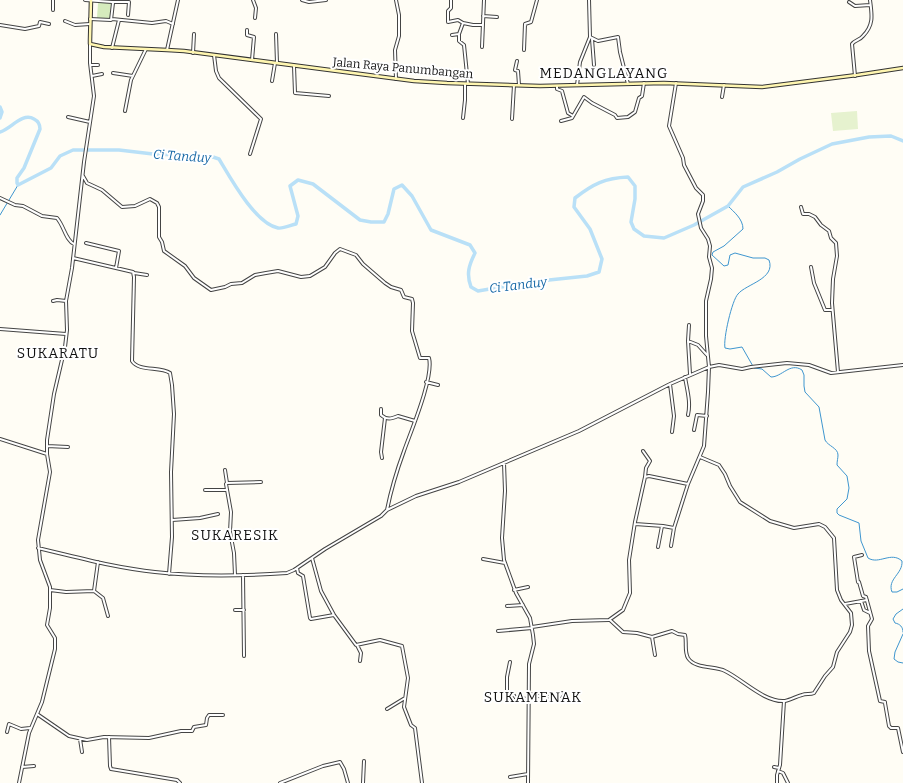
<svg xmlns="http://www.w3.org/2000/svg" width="903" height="783" viewBox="0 0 903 783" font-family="Bitter,serif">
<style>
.green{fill:#d5ebbd}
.pitch{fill:#e6f2cf}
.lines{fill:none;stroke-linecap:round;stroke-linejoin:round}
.stream{stroke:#3f96cf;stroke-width:1}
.river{stroke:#b9e0f7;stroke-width:3.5}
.minor-casing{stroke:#444;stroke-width:4}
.secondary-casing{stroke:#333;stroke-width:4.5}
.minor{stroke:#fff;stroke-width:2}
.secondary{stroke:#fff6b0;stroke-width:2.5}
.labels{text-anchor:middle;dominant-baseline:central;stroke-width:4;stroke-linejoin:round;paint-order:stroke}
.street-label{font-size:12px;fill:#111;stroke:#fff}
.water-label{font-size:13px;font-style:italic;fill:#1768a6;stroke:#fff}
.quarter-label{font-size:14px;letter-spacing:1px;fill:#111;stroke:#fff}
</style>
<rect width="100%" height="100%" fill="#fffdf5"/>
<path class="green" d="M98 3H111L110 19 97 18Z"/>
<path class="pitch" d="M857 111 858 129 833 131 831 113Z"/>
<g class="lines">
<path class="stream" d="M728 206C734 212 743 219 743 229L724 246 713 252 712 255 724 266 728 265 730 255 735 253 753 258H765L769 260C776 279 746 284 738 294 732 300 723 339 725 348L730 349 742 347 754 368 762 369 771 377C782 377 790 362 802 370L804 375V386L805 392 819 407 825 440C828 446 838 448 838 455 838 458 837 461 837 465L847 476 849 488 847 499 837 509V513L839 515 859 523 861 541 868 558C879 565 891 551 902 561 903 574 887 579 892 592H897L903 589
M0 215 18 185
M903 609 896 614 893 619 895 623C900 624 903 627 903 632
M903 634 895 652 894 659 898 662 903 663"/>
<path class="river" d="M0 107 2 112 0 118
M0 132C11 129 22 112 34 119 38 121 40 124 40 129L24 168 17 178V183L18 185 51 168 60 156 73 150H119L153 154 210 156 219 159C231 179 255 223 278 228 283 229 291 225 296 224L298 216 290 186 298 180 313 184 360 220 371 222H384L388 214 394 189 402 185 412 196 431 230 470 245 475 253C469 265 466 274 471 287L478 291 530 282 587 276 599 272 602 259 590 229 574 207 575 198C593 184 605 178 628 177L635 186V199L631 222 634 229 644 236 664 238 694 225 728 206 743 187 777 172 800 159 832 144 869 137 891 136 903 141"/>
<g class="minor-casing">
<path id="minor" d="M85 0 112 2 113 3 111 20 90 19
M253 0 256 8 255 18
M302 0 309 2 326 0
M396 0 399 15V36L395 50 396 79
M451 0V8L448 11V22L458 20 463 23
M112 2H129L128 15
M849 2 855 6 870 5
M53 10V0
M483 16 497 17
M112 19 152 23 166 21 173 24
M65 21 75 25 90 24
M0 25 25 29 39 26 40 22 49 24
M247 30V35L254 37 252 60
M276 34 277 63
M452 35 459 34 463 23 473 25H483
M459 35V41L464 45 468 84
M590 37 598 41 618 37 620 52 628 84
M592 39 594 65
M482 47 484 0
M112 48 119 20
M167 50 178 0
M524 50 525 24 531 22 537 0
M193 53 194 34
M214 55 216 71 219 78 261 119 250 154
M517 61 515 70 518 71 519 85
M91 65H98
M294 66 295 93 329 96
M113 73 133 76
M92 76 102 74
M855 76 852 44C855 40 860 40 863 36 874 25 872 15 870 0
M272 81 275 63
M577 85 580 62 590 37 589 0
M557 86V89L562 91 568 113 573 116
M722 97 724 85
M125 111 131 80 146 49
M68 117 90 122
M463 118 465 100V84
M512 119 514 85
M561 121 572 118 584 97 592 103 615 115 617 118 628 117 635 112 639 98 642 96 644 83
M83 176 87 183 102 190 122 207 135 206 150 199 157 203 159 207V237L162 242 164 251 185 266 194 278 211 290 225 287 231 284 242 283 255 275 266 273 278 271 301 277 310 276 325 267 335 253 340 249 356 255 363 264 385 283 391 287 401 290 404 297 412 299 413 303 412 331 420 358H429C434 377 411 431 404 451 397 470 391 490 387 510
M0 198 15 205 23 206 42 216 57 218C64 226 66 241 74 244
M801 207 803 214H809L815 217 821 225 829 231 831 238 836 243 837 256 833 279 832 303 838 372
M86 243 119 251 116 268
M73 258 133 272 134 277 132 361C139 372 160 366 170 373L172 385 174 414 171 472 172 537 169 574
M811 267 814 283 825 310H832
M134 273 147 275
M53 301 57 300 66 301
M689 325 688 341 690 374
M0 329 66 334
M688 341 698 345 707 355
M685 377C687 390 691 402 688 415
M426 382 438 385
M670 384 674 416 672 432
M381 409V415C387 420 391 419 398 416L415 421
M694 430 697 415 707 416
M0 439 47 454
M47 446 68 447
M643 451 650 461 646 468 645 477
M382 458 381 452 385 418
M504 463 505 491 502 538 504 560 516 593 530 618 533 635 534 644 529 664 528 783
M225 470 227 483
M205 490H226
M172 520 200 518 218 514
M635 524 663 526 674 528 688 484
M671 546 674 528
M658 547 662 526
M38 548C77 557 115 568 155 572 199 577 243 576 287 573L294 570 325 549 381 516 387 510 416 496 459 482 579 431 670 384 709 367 719 365 742 369 751 367 787 363 809 365 831 373 903 365
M862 555 854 557 858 582H859L863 596 866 597 872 619 868 626 869 651 880 701 885 702V703L889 726 891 728H898L903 752
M312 558 321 591 334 615 356 645 380 640 402 646 408 678 404 707 411 725 415 728 422 783
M483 559 505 563
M98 562 94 591 103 598 108 616
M297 568 298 573 303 576 310 618 311 619 334 615
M235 575 234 553 230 532 231 512 226 484 227 483 261 482
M243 575 244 656
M50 590 66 592 94 591
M514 590 528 587
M861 601 864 610 870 613
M845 604 867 600
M507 606 523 605
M235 610H244
M610 620 623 632 637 633 652 637 655 655
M532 627 572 621 609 620 623 610 630 593 629 560 635 522 645 477 649 476 688 484 704 446 708 392 709 367 706 336V301L711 279 712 268 709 257 710 246 708 239 701 228 698 214 703 201V195L696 188 684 165 683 158 669 126 676 83
M498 631 532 628
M652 637 672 631 678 634 685 635C687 642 684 651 688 658 695 669 715 666 725 671 742 679 765 703 785 701 791 700 797 696 802 695 806 693 810 695 814 693L825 676 833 667 837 652 850 632 852 625 851 613 841 600 837 590 834 538 825 527 819 524 794 528 770 521 740 502 730 486 725 474 719 465 700 457
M357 645 361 653 360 661
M510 662 507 677V691L512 693 516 698 530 699
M530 694 543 697 560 696 562 693
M387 709 405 698
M37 714 69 736 87 740 104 737 149 738 181 731H192L194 727 206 725 207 718 209 715H223
M7 732 9 724 21 729 30 728
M109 737 110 766 111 769 177 780 180 783
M80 739 82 752
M22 767 34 766
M774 767 779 768
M778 771 783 773 788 783
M510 777 528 774
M19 783 29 733 42 702 55 649V638L47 625 50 608V587L40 560 38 540 50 472 47 454V440L54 394 65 347 67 330 66 301 72 268 84 162 94 96 90 63V44
M280 783 323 766 340 762 344 769 348 783
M363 783 364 761
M777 783V775L780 765 784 701"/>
</g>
<g class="secondary-casing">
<path id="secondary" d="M91 0 90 40V44L104 47 167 50 184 51 414 81 447 83 540 86 664 83 762 87 857 75 903 68"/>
</g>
<use href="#minor" class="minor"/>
<use href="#secondary" class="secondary"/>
</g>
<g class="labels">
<g class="street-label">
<text transform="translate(403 68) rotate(5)">Jalan Raya Panumbangan</text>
</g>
<g class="water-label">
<text transform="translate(182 156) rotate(4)">Ci Tanduy</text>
<text transform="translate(518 285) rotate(-7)">Ci Tanduy</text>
</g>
<g class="quarter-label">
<text x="604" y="73">MEDANGLAYANG</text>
<text x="58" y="353">SUKARATU</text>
<text x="235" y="535">SUKARESIK</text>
<text x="533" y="697">SUKAMENAK</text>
</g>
</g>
</svg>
